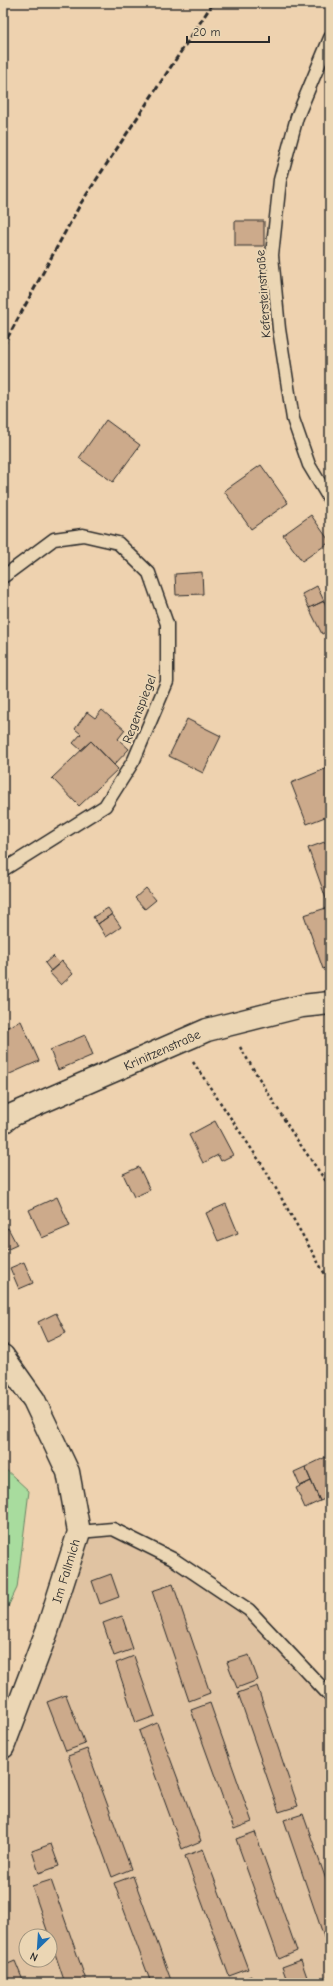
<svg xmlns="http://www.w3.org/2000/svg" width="333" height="1986" viewBox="0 0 333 1986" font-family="'Comic Neue',sans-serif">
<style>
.built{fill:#e0c3a2;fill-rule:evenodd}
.green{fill:#a8dc9e;stroke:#6a8464}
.building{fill:#ccaa8b;stroke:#2b2b2b}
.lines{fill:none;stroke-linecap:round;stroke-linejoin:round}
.lane-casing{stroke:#2b2b2b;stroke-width:15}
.street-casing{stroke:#2b2b2b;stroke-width:25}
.path{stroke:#2b2b2b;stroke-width:2.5;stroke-dasharray:3 3;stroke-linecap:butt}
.lane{stroke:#ebd6b4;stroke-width:12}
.street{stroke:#ebd6b4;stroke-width:22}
.rail{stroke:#2b2b2b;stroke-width:3;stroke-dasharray:6 3;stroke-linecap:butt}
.labels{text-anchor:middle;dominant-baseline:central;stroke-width:4;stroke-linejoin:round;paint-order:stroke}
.street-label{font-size:13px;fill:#2b2b2b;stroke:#ebd6b4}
</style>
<rect width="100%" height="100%" fill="#eed2af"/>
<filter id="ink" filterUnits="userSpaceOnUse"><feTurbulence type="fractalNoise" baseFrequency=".025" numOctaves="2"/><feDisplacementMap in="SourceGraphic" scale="8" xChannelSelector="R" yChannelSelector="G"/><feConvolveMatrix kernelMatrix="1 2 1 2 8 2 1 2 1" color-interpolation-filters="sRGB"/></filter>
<g filter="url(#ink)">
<path class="built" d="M113 1529 249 1610 330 1696V1983H3V1747L79 1532ZM26 1936H50V1960H26Z"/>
<path class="green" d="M3 1467 29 1491 17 1588 3 1617Z"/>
<path class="building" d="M235 221H264V246H235Z
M106 420 140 445 113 482 79 458Z
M261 465 288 503 251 529 224 491Z
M311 515 330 542 302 561 283 535Z
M202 572 203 594 176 595 175 574Z
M317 586 324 601 309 608 302 594Z
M324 601 330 613V630L322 634 309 608Z
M102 710 125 730 118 739 129 749 114 765 91 741 81 750 73 743 81 734 75 729 87 712 95 718Z
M187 719 221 736 203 773 169 756Z
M91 741 118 769 79 806 52 778Z
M330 767V815L307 824 291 783Z
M330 840V966L323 969 304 915 329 907 308 848Z
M146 888 156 900 145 909 135 898Z
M108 908 112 914 98 924 93 917Z
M112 914 121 927 106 937 98 924Z
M53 956 60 963 51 971 45 963Z
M62 961 73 974 61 985 49 972Z
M3 975 10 980 3 992Z
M21 1021 39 1061 3 1077V1029Z
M85 1035 93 1055 58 1070 50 1050Z
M215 1121 233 1155 221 1161 218 1155 203 1163 189 1135Z
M139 1167 150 1190 134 1197 123 1174Z
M57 1197 70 1226 42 1238 29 1210Z
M226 1204 238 1233 218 1241 206 1213Z
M8 1228 17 1245 6 1250 3 1246V1231Z
M24 1262 33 1283 19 1289 10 1268Z
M56 1313 66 1333 47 1342 38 1322Z
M326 1457 330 1466V1497L320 1501 305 1467Z
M305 1467 311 1481 300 1486 294 1472Z
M311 1481 320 1501 305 1508 296 1488Z
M111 1574 119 1597 100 1604 92 1581Z
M173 1584 210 1693 189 1701 152 1591Z
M122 1616 133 1649 114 1656 103 1623Z
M249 1655 258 1680 237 1688 227 1662Z
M134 1656 155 1716 136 1723 116 1663Z
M257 1686 298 1806 279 1812 238 1693Z
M66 1695 85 1744 66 1751 47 1702Z
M210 1703 252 1822 234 1829 191 1710Z
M157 1723 201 1841 182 1849 139 1731Z
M87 1749 131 1869 112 1877 68 1756Z
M303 1814 330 1891V1938L325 1940 284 1820Z
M255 1832 297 1951 279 1959 236 1839Z
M51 1844 59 1866 39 1873 32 1851Z
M203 1849 248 1969 229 1976 185 1856Z
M133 1876 172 1983H151L114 1883Z
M51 1880 87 1983H65L32 1886Z
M301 1960 309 1983H288L282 1967Z
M15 1961 24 1983H3V1966Z
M251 1976 253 1983H233Z"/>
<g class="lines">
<g class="lane-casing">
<path id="lane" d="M330 38 297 117 280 180 272 255 279 329 293 419 309 465 330 500
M3 577 54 539 83 535 118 543 149 573 167 624V682L134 760 105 806 3 870
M79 1532 113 1529 173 1559 249 1610 330 1696"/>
</g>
<g class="street-casing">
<path id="street" d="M3 1122 12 1115 207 1030 302 1006 330 1003
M3 1356 34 1400 68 1472 79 1532 47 1631 3 1747"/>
</g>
<path class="path" d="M240 1047 293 1134 330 1187
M193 1062 263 1166 330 1283"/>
<use href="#lane" class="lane"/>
<use href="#street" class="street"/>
<path class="rail" d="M3 346 81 203 213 3"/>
</g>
</g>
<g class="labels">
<g class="street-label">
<text transform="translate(263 294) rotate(-94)">Kefersteinstraße</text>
<text transform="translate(139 709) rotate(-69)">Regenspiegel</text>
<text transform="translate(162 1050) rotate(-24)">Krinitzenstraße</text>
<text transform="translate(66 1571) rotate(-73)">Im Fallmich</text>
</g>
</g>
<rect width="333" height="1986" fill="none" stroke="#ebd6b4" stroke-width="16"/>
<rect x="8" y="8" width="317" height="1970" fill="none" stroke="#2b2b2b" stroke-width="1.5" filter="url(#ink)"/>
<g transform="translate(38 1948) rotate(205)"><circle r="19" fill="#ebd6b4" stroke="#9e927d"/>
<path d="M0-3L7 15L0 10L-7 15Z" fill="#1f6fb2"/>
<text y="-6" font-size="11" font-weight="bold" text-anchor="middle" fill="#2b2b2b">N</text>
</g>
<path d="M187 36v6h82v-6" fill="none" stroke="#2b2b2b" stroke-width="2"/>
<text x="193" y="36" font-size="12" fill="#2b2b2b" stroke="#ebd6b4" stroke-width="3" paint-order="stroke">20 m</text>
</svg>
